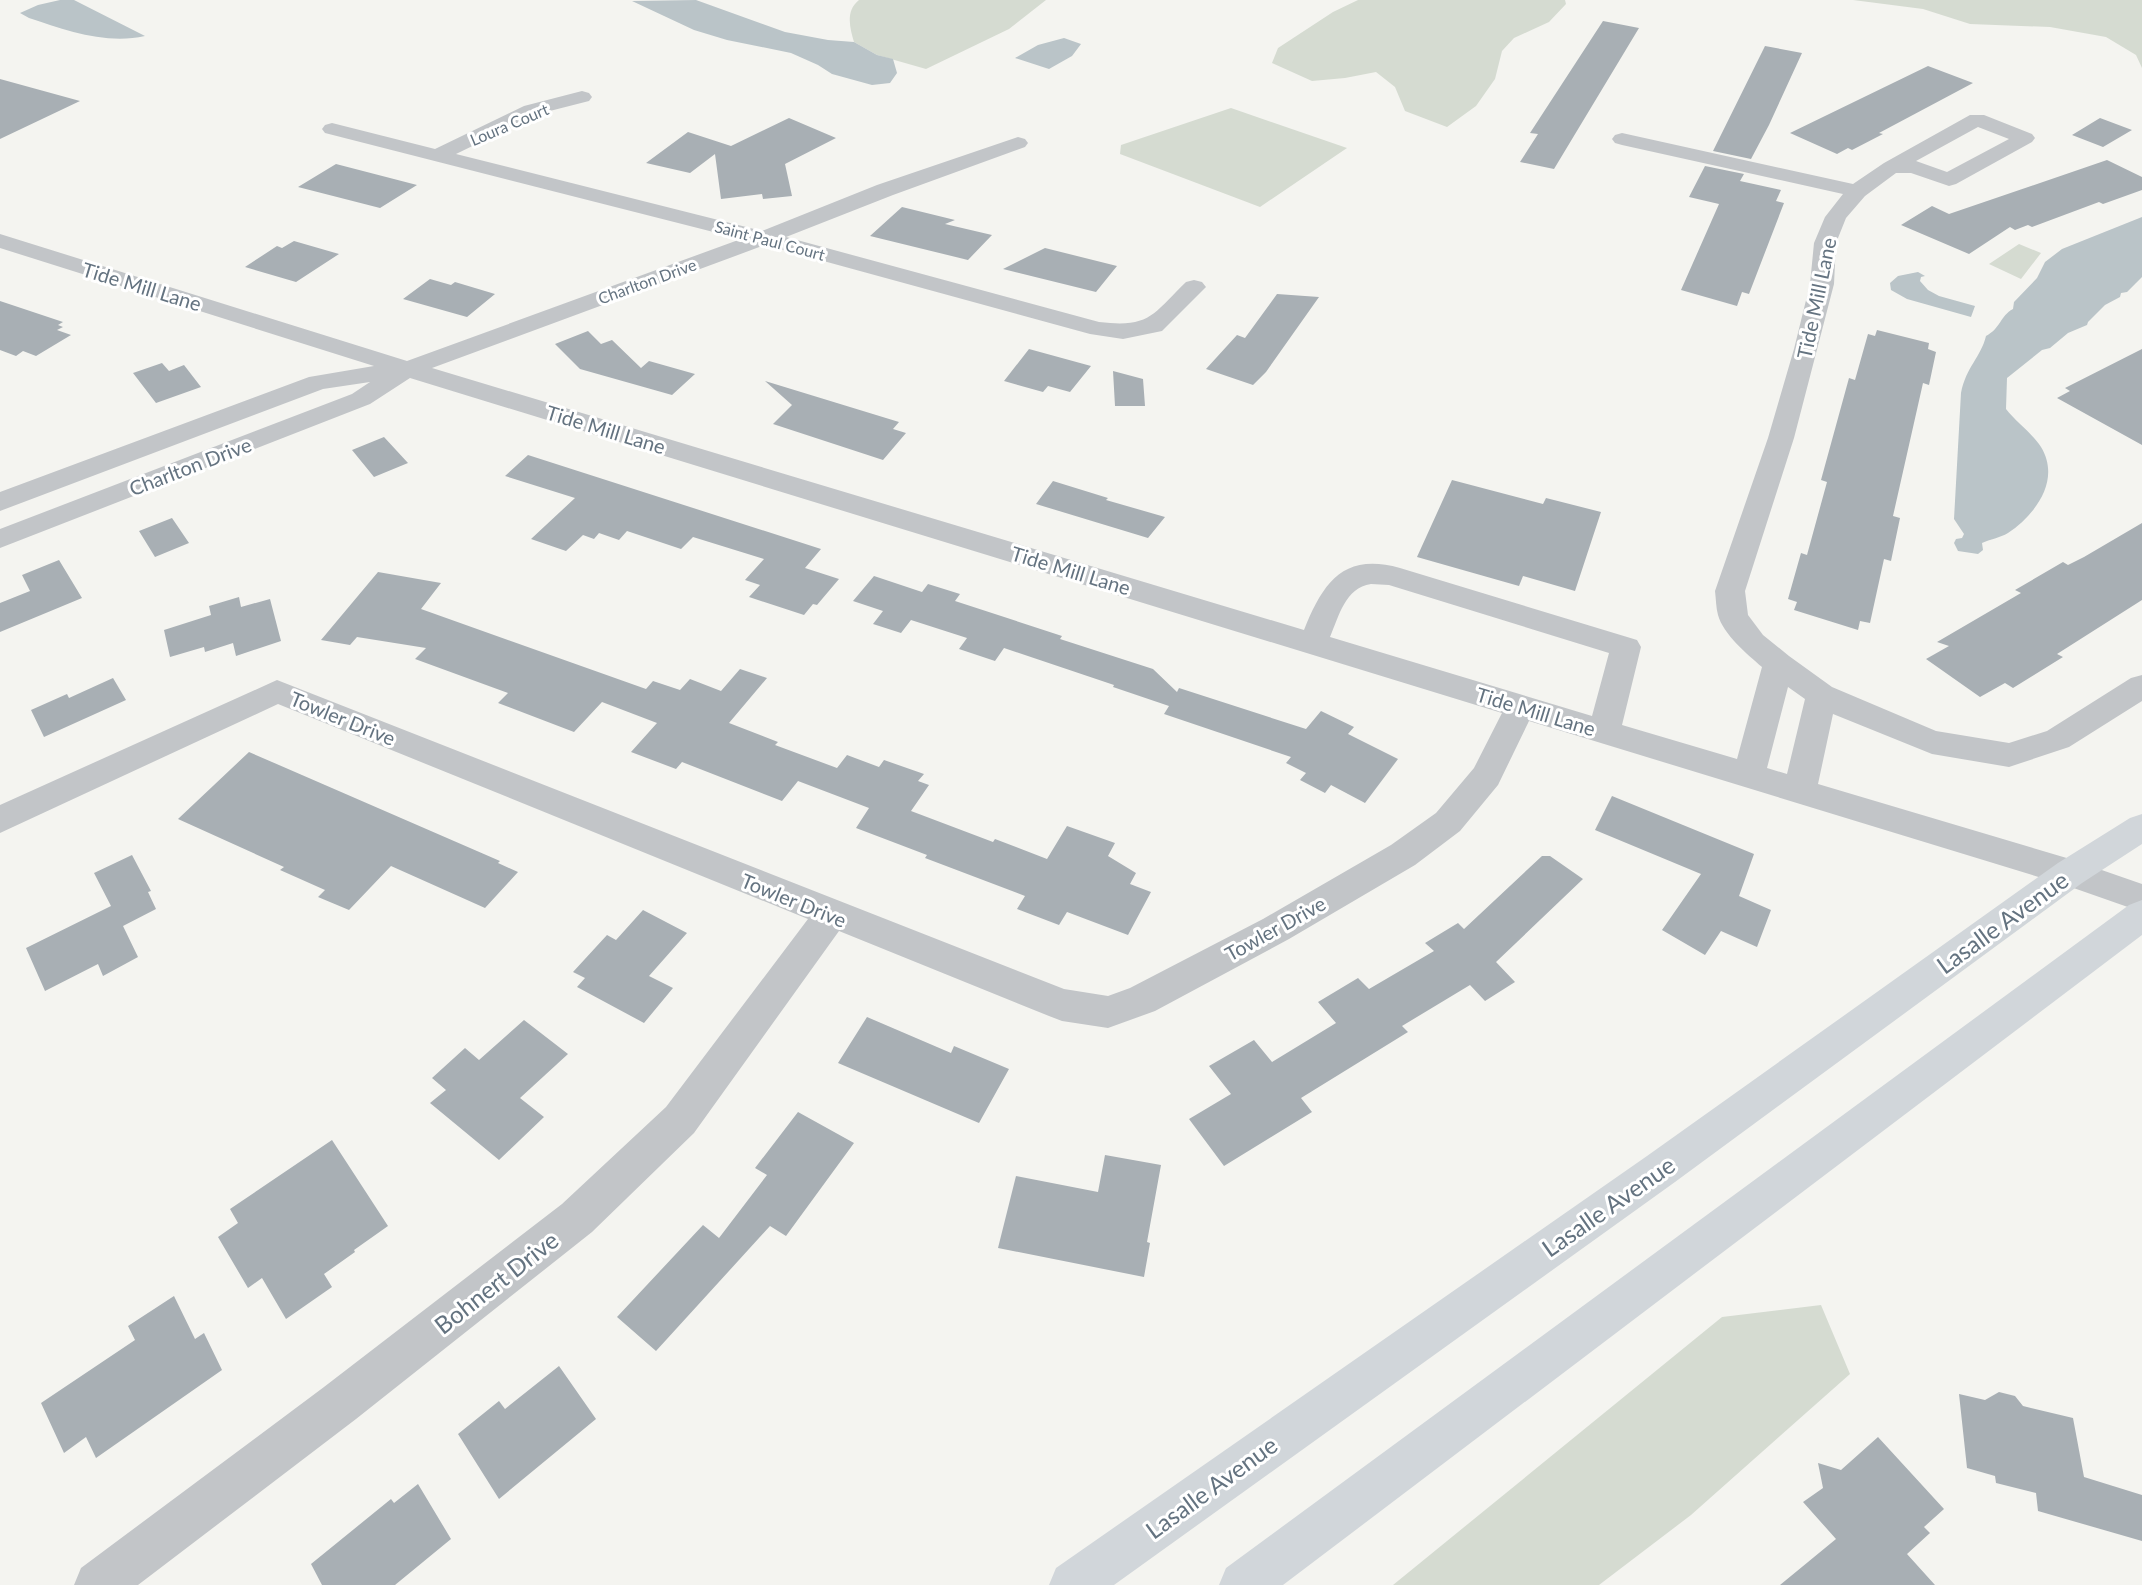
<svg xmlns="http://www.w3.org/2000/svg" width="2142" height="1585" viewBox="0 0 2142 1585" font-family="Lato,sans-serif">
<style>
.green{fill:#d5dbd1}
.water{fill:#bac4c8}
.building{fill:#a8afb4}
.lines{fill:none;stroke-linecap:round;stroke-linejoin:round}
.minor{fill:#c2c5c8;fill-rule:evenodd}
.major{fill:#d1d6da;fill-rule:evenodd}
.labels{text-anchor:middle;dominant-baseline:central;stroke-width:6;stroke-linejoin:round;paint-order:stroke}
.far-street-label{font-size:16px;fill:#647380;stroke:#fff}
.street-label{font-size:20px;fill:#647380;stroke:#fff}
.near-street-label{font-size:24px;fill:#647380;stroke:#fff}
</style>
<rect width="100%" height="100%" fill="#f4f4f0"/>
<path class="green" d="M859 0H1046L1009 29 926 69 877 55 854 42C850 28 845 11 859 0Z
M1358 0H1565L1566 4 1549 22 1514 38 1502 51 1495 79 1476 106 1447 127 1405 111 1395 87 1376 72 1345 78 1312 81 1272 63 1278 48 1333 12Z
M1853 0H2142V68L2136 55 2106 37 2050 27 1970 24 1923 9Z
M1231 108 1347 148 1260 207 1120 154 1121 145Z
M2019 244 2041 253 2021 279 1989 264Z
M1821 1305 1850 1374 1691 1515 1599 1585H1393L1722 1317Z"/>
<path class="water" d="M60 0H74L145 36C106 45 65 30 29 18L20 13 38 5Z
M696 0 785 32 828 40 854 42 877 55 893 59 897 73 890 83 872 85 832 74 818 65 791 53 727 40 694 30 632 1Z
M1064 38 1081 44 1072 56 1049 69 1015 58 1038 45Z
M2142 217V277L2127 292 2121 293 2120 297 2105 305 2088 322 2087 325 2068 333 2050 348 2042 350 2007 378 2006 409C2016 422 2032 433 2041 447 2061 480 2036 514 2008 533 2000 538 1990 539 1982 543L1983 550 1978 554 1958 551 1954 543 1956 539 1962 538 1964 534 1954 519 1961 393C1966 367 1981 357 1986 336 2001 328 2000 316 2013 309L2014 302 2037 278 2045 262 2062 249Z
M1918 272 1925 276 1921 277 1920 281 1928 290 1939 296 1975 306 1971 317 1907 299 1891 290 1890 283 1898 276Z"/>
<path class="building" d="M1603 21 1639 28 1554 169 1520 162 1538 134 1530 133Z
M1765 46 1802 53 1769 125 1751 159 1713 151Z
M1928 66 1973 83 1879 133 1883 134 1852 150 1848 148 1837 154 1790 133Z
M0 79 80 101 0 139Z
M789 118 836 138 785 164 792 196 763 199 762 194 721 199 715 154 690 173 646 163 688 132 731 146Z
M2100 118 2132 130 2103 147 2072 135Z
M2107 160 2142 177V190L2103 204 2099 202 2032 227 2028 225 2015 230 2010 227 1969 254 1901 225 1932 206 1949 214Z
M336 164 417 185 380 208 298 187Z
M1705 166 1744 174 1740 181 1781 190 1776 201 1784 203 1749 294 1742 292 1737 306 1681 290 1719 204 1689 197Z
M902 207 955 220 945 224 992 235 968 260 870 236Z
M294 241 339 254 296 282 245 267 277 246 282 248Z
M1045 248 1117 266 1096 292 1003 269Z
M430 279 451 285 455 282 495 294 467 317 403 299Z
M1277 294 1319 297 1266 372 1253 385 1206 369 1237 335 1245 338Z
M0 301 63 322 58 325 63 327 57 330 71 335 36 356 23 351 16 356 0 350Z
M1877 330 1929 343 1928 349 1936 352 1929 385 1923 383 1893 516 1900 518 1891 561 1884 559 1870 623 1860 621 1858 630 1794 610 1797 602 1788 599 1801 553 1807 555 1827 482 1821 480 1849 378 1855 380 1868 334 1875 336Z
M588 331 601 344 612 340 641 368 649 361 695 374 672 395 580 369 555 344Z
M1029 349 1091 366 1070 392 1048 386 1043 392 1004 381Z
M2142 349V445L2057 398 2070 391 2065 388Z
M162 363 169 371 184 365 201 387 156 403 133 373Z
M1113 371 1143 379 1145 406H1115Z
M765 381 899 422 893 429 906 433 883 460 773 424 792 405Z
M384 437 408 463 374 477 352 450Z
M528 455 821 549 805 568 839 579 817 605 813 604 804 615 749 597 760 585 745 580 764 559 693 537 681 549 627 531 619 540 599 533 594 539 583 535 566 551 531 539 575 498 505 476Z
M1452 480 1543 504 1546 498 1601 512 1575 591 1523 576 1519 586 1417 557Z
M1053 481 1108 498 1106 500 1165 517 1148 538 1036 504Z
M172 518 189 543 155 557 139 531Z
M2142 523V600L2057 654 2063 657 2013 688 2005 683 1980 697 1926 659 1949 646 1937 642 2021 593 2015 590 2063 562 2068 565 2084 557Z
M59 560 82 598 0 632V603L30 591 22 575Z
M378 572 441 583 421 609 646 689 653 681 680 690 690 679 721 691 740 669 767 678 729 723 778 742 775 745 837 768 847 755 879 767 884 760 924 774 918 781 929 785 911 811 993 842 995 839 1047 859 1067 826 1115 843 1108 856 1136 873 1130 884 1151 892 1128 935 1067 912 1059 925 1017 909 1025 896 925 858 927 855 856 828 869 808 798 781 782 801 682 762 676 769 631 752 657 723 602 702 574 732 498 703 508 693 415 659 426 648 357 637 350 645 321 640Z
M874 576 922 592 928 584 960 594 955 601 1062 636 1060 639 1153 669 1177 692 1179 688 1306 729 1321 711 1354 727 1348 734 1398 759 1365 803 1331 785 1325 793 1300 780 1306 773 1286 763 1291 757 1164 714 1169 706 1113 687 1114 685 1004 648 995 661 959 649 967 638 911 620 901 633 873 624 883 611 853 601Z
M239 597 241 607 270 599 281 641 236 656 233 643 205 652 204 647 170 657 164 630 211 615 209 606Z
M113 678 126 700 44 737 31 710 67 694 69 698Z
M249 752 500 861 498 863 518 872 485 908 391 866 349 910 318 897 325 890 280 870 284 867 178 819Z
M1612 796 1754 854 1739 896 1771 910 1757 947 1721 931 1705 955 1662 930 1701 874 1595 830Z
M132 855 151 891 148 892 156 909 123 926 138 957 103 976 98 964 45 991 26 948 111 906 94 873Z
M1542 856H1550L1583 879 1496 962 1515 982 1485 1001 1470 985 1402 1026 1408 1032 1301 1098 1312 1112 1224 1166 1189 1119 1231 1094 1209 1066 1254 1040 1272 1062 1336 1023 1318 1002 1358 978 1369 989 1434 951 1425 943 1458 923 1464 929Z
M643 910 687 933 649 976 673 988 644 1023 577 987 585 978 573 972 607 935 616 940Z
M867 1017 951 1053 954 1046 1009 1069 979 1123 838 1063Z
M524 1020 568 1054 520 1098 544 1117 499 1160 430 1103 446 1090 432 1078 465 1048 479 1060Z
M798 1112 854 1143 786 1236 770 1226 656 1351 617 1317 703 1225 719 1238 767 1175 755 1168Z
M332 1140 388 1226 354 1250 355 1252 324 1274 332 1287 286 1319 262 1278 248 1288 218 1237 238 1223 230 1209Z
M1105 1155 1161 1165 1147 1242 1150 1243 1144 1277 998 1248 1016 1176 1098 1192Z
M174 1296 195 1339 204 1333 222 1370 96 1458 86 1437 64 1453 41 1403 135 1340 128 1326Z
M559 1366 596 1419 499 1499 458 1434 499 1401 505 1409Z
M1999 1392 2015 1396 2023 1406 2073 1418 2084 1477 2142 1495V1541L2038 1511 2036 1493 1996 1483 1995 1476 1967 1468 1959 1394 1985 1400Z
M1878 1437 1944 1509 1924 1527 1930 1533 1907 1554 1935 1585H1780L1836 1539 1803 1502 1823 1488 1818 1463 1841 1470Z
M418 1484 451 1539 395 1585H322L311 1564 391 1499 394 1503Z"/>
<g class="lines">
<path class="minor" d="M582 91 589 93 592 97 589 101 538 114 456 154 762 231 877 185 1018 137 1025 139 1028 143 1025 147 893 195 786 237 1099 322C1150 328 1152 315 1186 282L1194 280 1202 282 1206 287 1162 331 1123 339 1090 334 765 245 432 368 1304 630C1323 583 1343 552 1400 568L1637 640 1641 647 1622 725 1737 759 1762 667C1748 655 1723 634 1718 615 1716 608 1716 599 1715 591L1768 438 1794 349 1810 284 1814 243 1825 217 1843 194 1622 145 1615 143 1612 139 1615 135 1622 133 1853 184 1884 163 1970 115H1984L2032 134 2035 138 2032 142 1956 184 1949 186 1911 173H1896L1865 196 1846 218 1836 243 1834 284 1794 438 1745 591 1748 615 1763 635 1789 656 1832 687 1936 731 2009 743 2047 731 2131 678 2142 675V701L2069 747 2009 767 1932 754 1833 714 1818 784 2070 859 2142 884V912L2065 885 1529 721 1498 785 1460 831 1415 865 1289 939 1155 1011 1108 1028 1062 1021 1049 1016 839 931 694 1133 592 1232 356 1419 138 1585H74L81 1568 324 1387 562 1204 666 1107 808 919 278 704 0 833V805L277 680 1064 989 1108 996 1130 988 1263 919 1391 845 1436 813 1474 768 1502 713 410 378 370 404 0 548V529L352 394 370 382 323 389 0 511V492L309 377 374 366 0 248V234L407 361 741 239 325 133 322 129 325 125 332 123 435 149 524 106ZM1978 127 2009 139 1947 172 1916 161ZM1371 584 1389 585 1609 653 1592 716 1330 637C1339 616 1345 588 1371 584ZM1788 687 1805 699 1787 774 1767 768Z"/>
<path class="major" d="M2142 814V844L2082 883 1675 1182 1114 1585H1049L1056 1568 1647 1156 2058 863 2130 818Z
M2142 900V935L1283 1585H1219L1226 1568 2129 905Z"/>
</g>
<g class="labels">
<g class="far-street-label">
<text transform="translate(509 124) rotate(-23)">Loura Court</text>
<text transform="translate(770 240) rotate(15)">Saint Paul Court</text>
<text transform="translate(647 281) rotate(-20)">Charlton Drive</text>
</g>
<g class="street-label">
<text transform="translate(142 286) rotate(17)">Tide Mill Lane</text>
<text transform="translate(1816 298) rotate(-78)">Tide Mill Lane</text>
<text transform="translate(606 429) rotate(17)">Tide Mill Lane</text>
<text transform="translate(190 466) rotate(-21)">Charlton Drive</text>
<text transform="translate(1071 570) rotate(17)">Tide Mill Lane</text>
<text transform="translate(1536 711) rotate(17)">Tide Mill Lane</text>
<text transform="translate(343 718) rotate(22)">Towler Drive</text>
<text transform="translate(794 900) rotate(22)">Towler Drive</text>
<text transform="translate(1275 928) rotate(-29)">Towler Drive</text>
</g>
<g class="near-street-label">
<text transform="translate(2002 922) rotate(-36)">Lasalle Avenue</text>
<text transform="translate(1608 1206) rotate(-35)">Lasalle Avenue</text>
<text transform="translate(496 1282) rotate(-38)">Bohnert Drive</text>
<text transform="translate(1211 1487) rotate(-36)">Lasalle Avenue</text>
</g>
</g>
</svg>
